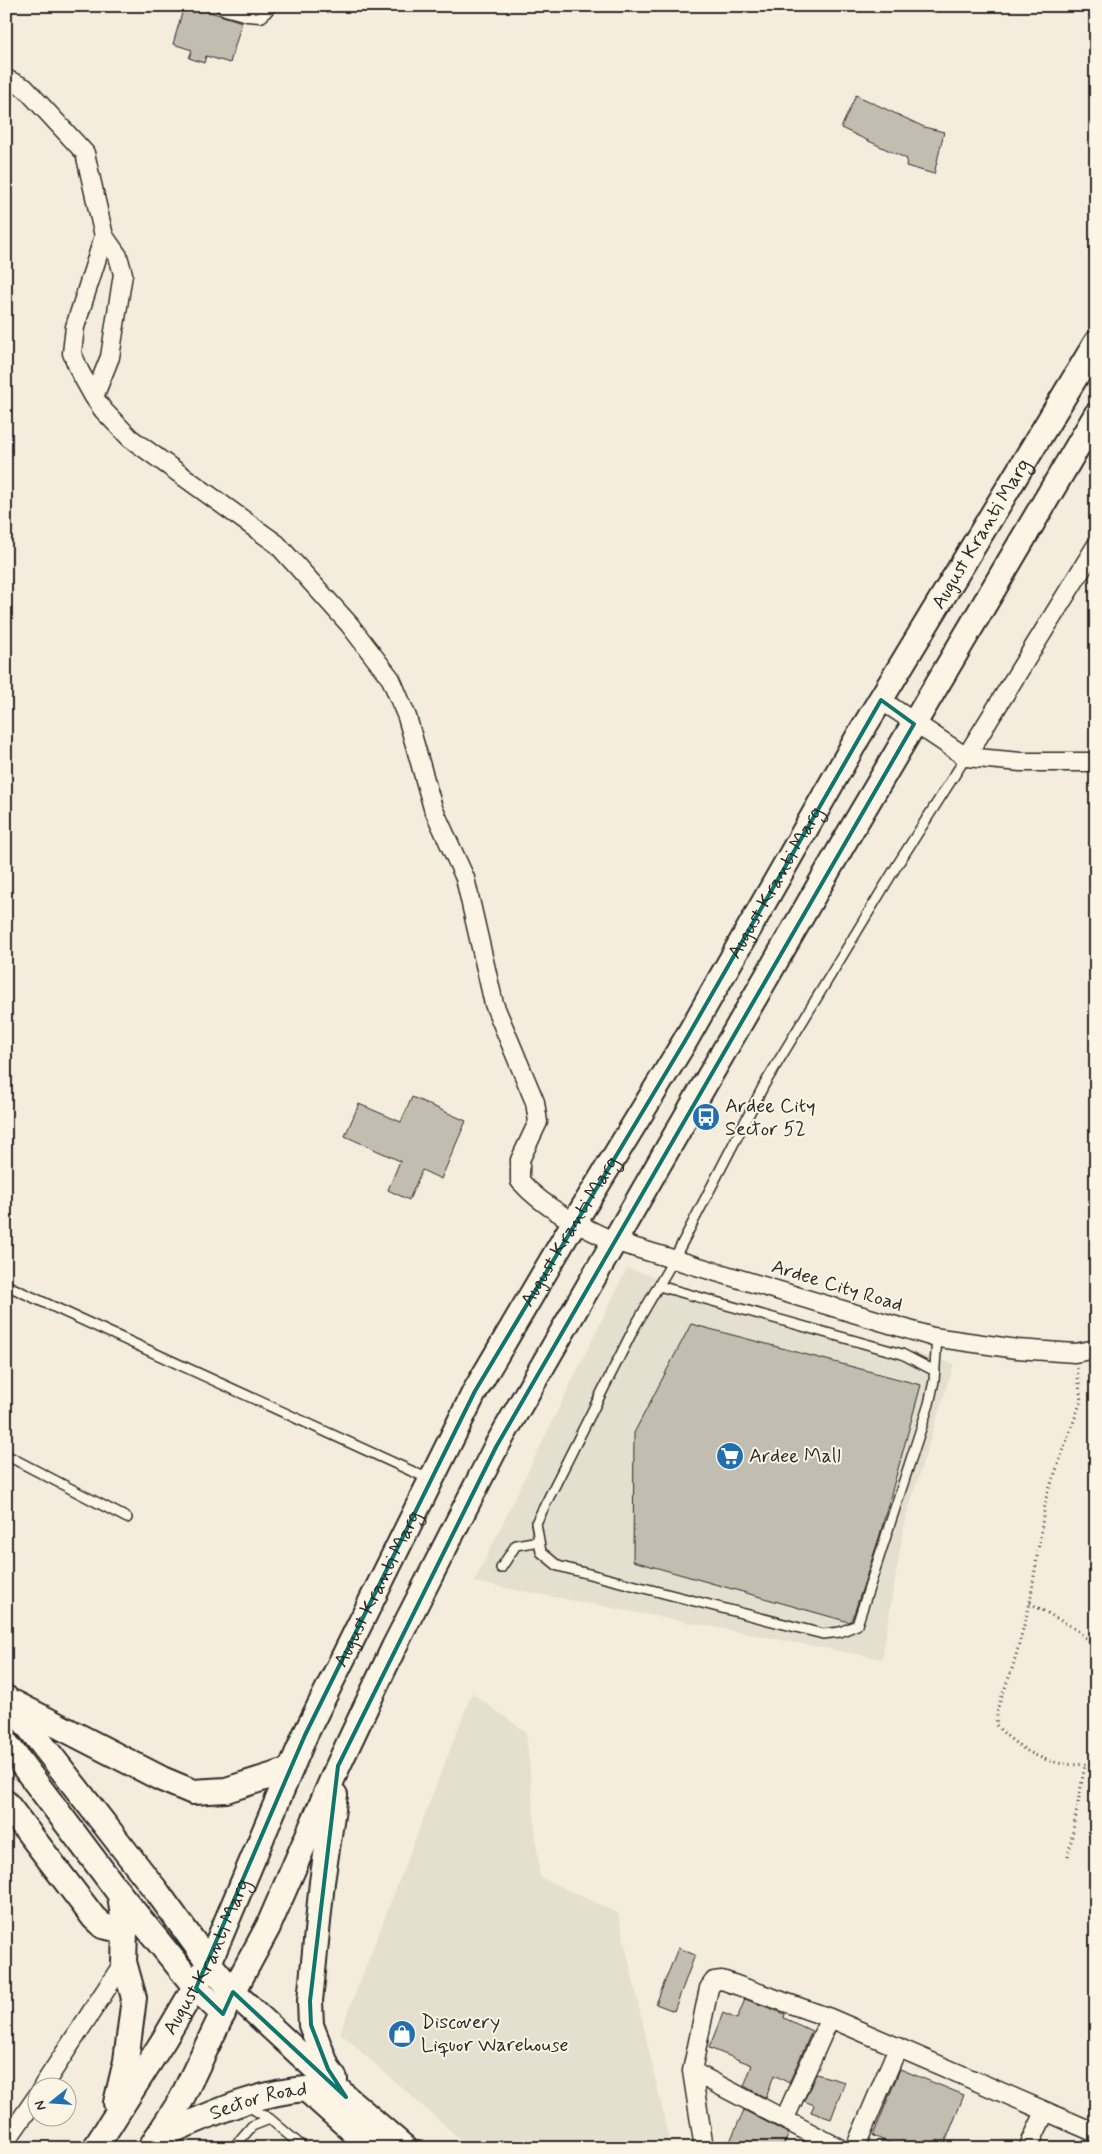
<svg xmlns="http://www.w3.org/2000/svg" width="1102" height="2154" viewBox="0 0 1102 2154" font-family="Mynerve,sans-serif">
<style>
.built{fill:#e5dfd0}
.building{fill:#c2bdb1;stroke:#2b2b2b}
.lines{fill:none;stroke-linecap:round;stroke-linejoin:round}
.lane-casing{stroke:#2b2b2b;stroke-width:12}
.street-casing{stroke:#2b2b2b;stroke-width:21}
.secondary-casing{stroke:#2b2b2b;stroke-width:28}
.path{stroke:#2b2b2b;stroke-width:3;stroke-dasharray:1 4;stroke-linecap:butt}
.lane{stroke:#fcf5e5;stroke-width:9}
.street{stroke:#fcf5e5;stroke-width:18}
.secondary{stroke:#fcf5e5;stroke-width:24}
.marked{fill:none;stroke:#0f766e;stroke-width:4;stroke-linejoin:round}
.labels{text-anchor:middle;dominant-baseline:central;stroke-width:4;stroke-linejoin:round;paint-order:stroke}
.street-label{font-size:20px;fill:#2b2b2b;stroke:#fcf5e5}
.poi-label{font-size:20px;fill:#2b2b2b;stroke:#fcf5e5;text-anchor:start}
</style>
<rect width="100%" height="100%" fill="#f4edde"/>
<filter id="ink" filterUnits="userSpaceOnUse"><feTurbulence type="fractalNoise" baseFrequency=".02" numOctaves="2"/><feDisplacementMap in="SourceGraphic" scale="10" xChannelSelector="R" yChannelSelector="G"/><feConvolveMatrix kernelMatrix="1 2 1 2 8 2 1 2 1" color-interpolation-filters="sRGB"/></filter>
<g filter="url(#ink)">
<path class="built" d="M627 1268 686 1288 954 1364 905 1520 882 1659 474 1582Z
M472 1693 526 1732 540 1877 618 1913 671 2148H470L340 2033Z"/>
<path class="building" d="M184 6H191L242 22 230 63 206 56 204 63 189 58 192 50 173 44Z
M856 95 924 127 944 132 934 174 906 166 907 159 841 128Z
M412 1097 466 1121 441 1179 422 1170 409 1200 388 1190 400 1161 345 1136 359 1104 401 1122Z
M691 1324 921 1385 879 1538 852 1620 849 1622 633 1561 634 1433Z
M678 1948 695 1955 674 2011 656 2004Z
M745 1999 785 2014 784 2018 812 2031 789 2083 774 2075 766 2098 744 2086 752 2065 709 2048 723 2013 737 2019Z
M900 2069 964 2095 943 2148H902L873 2136Z
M816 2074 845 2082 831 2119 811 2112 814 2105 804 2101Z
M744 2110 789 2134 782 2148H727Z"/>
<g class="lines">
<g class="lane-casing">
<path id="lane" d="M6 1285 431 1480
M659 1286 902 1354 935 1371
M937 1337 934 1381 929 1404 857 1625 840 1632 823 1634 558 1566 541 1552 536 1523 634 1328 674 1259 764 1085 896 867 966 757
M6 1455 127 1518
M501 1568 516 1545 539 1541
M246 2105 270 2119 304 2148
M233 2148 252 2126 270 2119"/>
</g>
<g class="street-casing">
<path id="street" d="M226 6 248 12 260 13 266 6
M6 79 25 88 85 153 104 236 75 327 72 353 80 372 94 397 103 410 130 438 277 544 349 624 391 679 407 717 433 808 465 878 494 1004 535 1102 538 1122 520 1160V1181C545 1209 580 1226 613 1241L933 1337 1017 1349 1075 1353 1096 1349
M94 397 110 357 123 274 118 256 104 236
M881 700 966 757 1021 762H1096
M966 757 1096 546
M692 2071 839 2148
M43 2086 124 1962
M785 2118 830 2018
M6 2141 38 2095
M704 2148 692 2071 709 1988 714 1981 722 1980 830 2018 1096 2133
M855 2148 898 2047
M1028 2148 1045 2112"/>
</g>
<g class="secondary-casing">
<g id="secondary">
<path d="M6 1698 158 1893 209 1963 233 1992 346 2097 405 2148"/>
<path d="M14 1703 162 1779 193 1792 226 1790 290 1770"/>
<path d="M6 1743 119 1893 196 1988 223 2014"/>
<path d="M335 1795 322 1882 310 2001 311 2025 328 2069 335 2079"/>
<path d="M6 1803 94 1918 103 1926 125 1931"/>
<path d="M116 2103 126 2061 134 1998 124 1962 125 1931 120 1895"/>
<path id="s1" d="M157 2137C206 2117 252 2093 306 2089L372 2148"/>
<path id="s2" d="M95 2148 165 2038 209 1963 305 1735 475 1391 569 1231 685 1041 858 737 1096 343"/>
<path d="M150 2148 181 2100 233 1992 268 1927 338 1766 394 1647 496 1447 846 839 1096 415"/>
</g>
</g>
<path class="path" d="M1077 1368 1081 1401 1046 1498 1030 1603 1013 1666 998 1707 996 1725C1021 1753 1058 1772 1096 1762
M1030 1603 1077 1630 1096 1648
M1068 1857 1085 1765"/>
<use href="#lane" class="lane"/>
<use href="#street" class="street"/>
<use href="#secondary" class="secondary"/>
</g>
</g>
<path class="marked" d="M881 700 914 724 496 1447 338 1766 310 2001 311 2025 328 2069 346 2097 233 1992 223 2014 196 1988 305 1735 475 1391 685 1041Z"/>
<defs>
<g id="bus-disc" transform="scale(1.4375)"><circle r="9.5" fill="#1f6fb2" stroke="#fcf5e5"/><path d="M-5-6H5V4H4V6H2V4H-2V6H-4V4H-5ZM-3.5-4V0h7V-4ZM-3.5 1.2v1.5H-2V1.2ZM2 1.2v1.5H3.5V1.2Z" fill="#fff"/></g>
<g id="supermarket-disc" transform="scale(1.4375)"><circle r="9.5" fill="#1f6fb2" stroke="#fcf5e5"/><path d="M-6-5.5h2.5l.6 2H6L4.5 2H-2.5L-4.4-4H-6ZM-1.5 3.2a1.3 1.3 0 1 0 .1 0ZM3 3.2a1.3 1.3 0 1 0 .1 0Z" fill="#fff"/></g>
<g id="shop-disc" transform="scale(1.4375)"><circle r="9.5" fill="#1f6fb2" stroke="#fcf5e5"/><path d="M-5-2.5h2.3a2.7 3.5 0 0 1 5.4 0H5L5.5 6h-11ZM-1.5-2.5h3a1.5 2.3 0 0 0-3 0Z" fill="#fff"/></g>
</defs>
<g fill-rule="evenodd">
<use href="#bus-disc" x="706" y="1117"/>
<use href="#supermarket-disc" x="730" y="1456"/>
<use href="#shop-disc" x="402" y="2034"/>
</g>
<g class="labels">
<g class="street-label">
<text stroke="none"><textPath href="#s2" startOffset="1844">August Kranti Marg</textPath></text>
<text stroke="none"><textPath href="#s2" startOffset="1439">August Kranti Marg</textPath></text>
<text stroke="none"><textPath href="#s2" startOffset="1034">August Kranti Marg</textPath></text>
<text transform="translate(837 1286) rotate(17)">Ardee City Road</text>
<text stroke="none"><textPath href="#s2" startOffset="628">August Kranti Marg</textPath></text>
<text stroke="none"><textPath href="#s2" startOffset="222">August Kranti Marg</textPath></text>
<text stroke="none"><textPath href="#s1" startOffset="108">Sector Road</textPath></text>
</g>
<g class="poi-label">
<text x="725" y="1106">Ardee City<tspan x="725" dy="23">Sector 52</tspan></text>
<text x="749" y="1456">Ardee Mall</text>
<text x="421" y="2022">Discovery<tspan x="421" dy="23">Liquor Warehouse</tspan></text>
</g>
</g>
<rect width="1102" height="2154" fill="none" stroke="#fcf5e5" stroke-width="25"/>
<rect x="12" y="12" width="1077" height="2129" fill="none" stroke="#2b2b2b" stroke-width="2" filter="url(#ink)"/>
<g transform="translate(52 2102) rotate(253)"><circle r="24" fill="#fcf5e5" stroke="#a8a49b"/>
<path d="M0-4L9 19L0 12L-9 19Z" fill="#1f6fb2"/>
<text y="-8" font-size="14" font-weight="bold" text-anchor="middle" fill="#2b2b2b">N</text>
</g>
</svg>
